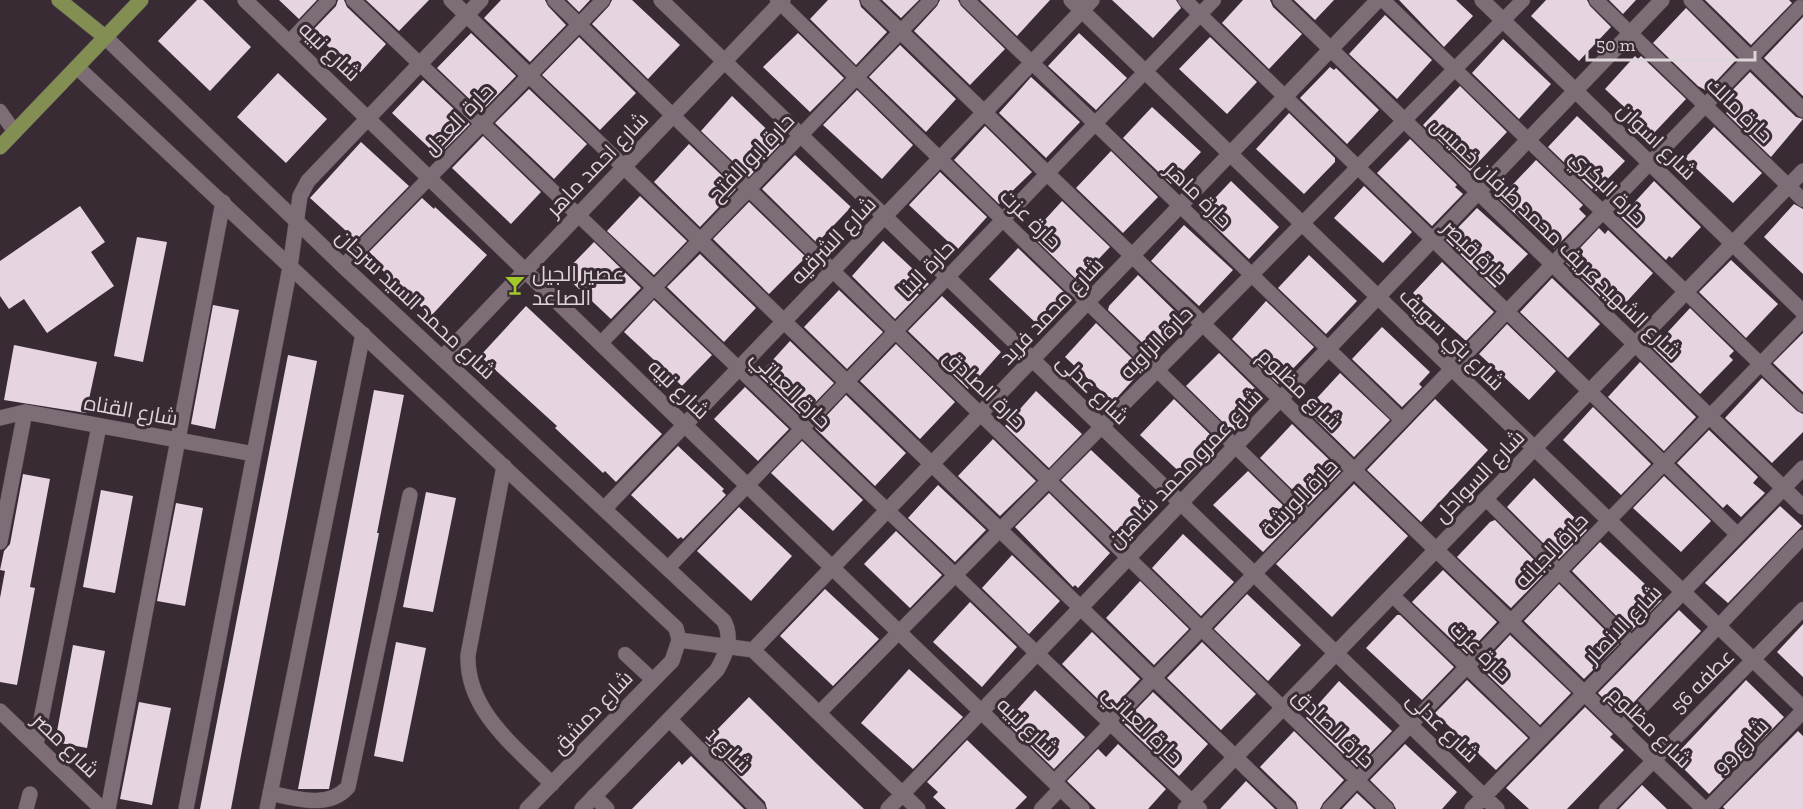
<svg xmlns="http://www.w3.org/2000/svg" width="1803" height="809" viewBox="0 0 1803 809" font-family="'Zilla Slab',Cairo,serif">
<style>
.building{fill:#e6d4e0}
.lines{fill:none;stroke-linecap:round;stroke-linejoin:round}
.service-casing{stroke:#554951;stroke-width:15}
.minor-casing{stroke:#554951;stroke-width:16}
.tertiary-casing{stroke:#554951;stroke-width:16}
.primary-casing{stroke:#554951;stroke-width:16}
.service{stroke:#7d6d77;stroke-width:14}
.minor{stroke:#7d6d77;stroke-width:15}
.tertiary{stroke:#7d6d77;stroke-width:15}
.primary{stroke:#828e52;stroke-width:15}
.labels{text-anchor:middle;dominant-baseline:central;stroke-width:6;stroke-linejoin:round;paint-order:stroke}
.street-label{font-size:21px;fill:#ded5db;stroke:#392b34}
.poi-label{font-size:21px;fill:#ded5db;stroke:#392b34;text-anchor:start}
</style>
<rect width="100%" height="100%" fill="#392b34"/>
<path class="building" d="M197 0H203L251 47 210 91 158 41Z
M279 0H317L299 19Z
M338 0H344L347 7 386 44 358 75 312 31 336 6Z
M366 0H429L399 31Z
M501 0H545L548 6 566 25 530 62 484 18Z
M567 0H590L579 12Z
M612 0H632L680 45 648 79 592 24 609 6Z
M828 0H859L861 7 887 32 856 65 810 19Z
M882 0H919L901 18Z
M940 0H958L961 6 1005 49 970 85 914 31 937 6Z
M980 0H1050L1017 36Z
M1112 0H1176L1181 8 1153 38Z
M1243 0H1270L1273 7 1302 34 1269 69 1222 23Z
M1294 0H1334L1315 20Z
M1399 0H1456L1473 16 1444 47Z
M1546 0H1587L1590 6 1611 27 1579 61 1531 16Z
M1609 0H1636L1623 14Z
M1705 0H1789L1792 3 1751 45Z
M1686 8 1737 59 1707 91 1698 86 1653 43Z
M1385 15 1432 60 1397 99 1349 54Z
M1803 17V96L1764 58Z
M471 33 516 76 482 111 437 68Z
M798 33 844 78 810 112 763 67Z
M1079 33 1127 78 1096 110 1048 66Z
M579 37 636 93 600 130 542 75Z
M1210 37 1257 82 1227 114 1179 69Z
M1503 39 1551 84 1519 119 1472 73Z
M900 45 956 99 926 132 869 77Z
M1635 56 1638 59 1641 56 1686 99 1653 134 1605 89Z
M1330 67 1334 70 1336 68 1379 110 1347 144 1300 98Z
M1750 72 1796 117 1803 119 1771 157 1726 113 1729 111 1720 103Z
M278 73 327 119 286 163 237 117Z
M1031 77 1080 122 1046 158 999 113Z
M423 80 470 124 438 156 392 113Z
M1460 86 1507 132 1470 171 1423 125Z
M529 89 587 144 554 179 495 123Z
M857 90 913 145 882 179 823 125Z
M732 96 781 143 749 177 701 131Z
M1152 107 1201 152 1171 184 1123 138Z
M1289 113 1335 158V162L1304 194 1256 149Z
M1577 116 1625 161 1595 192 1548 147Z
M985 126 1032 172 999 204 954 160Z
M1714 127 1762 173 1733 203 1685 158Z
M483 136 541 192 511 224 452 168Z
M1410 139 1457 185 1455 187 1463 194 1432 226 1377 173Z
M361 142 409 186 356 240 310 198Z
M689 144 736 189 700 227 654 182Z
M1111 151 1158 197 1123 233 1076 188Z
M795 155 851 207 817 243 762 189Z
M1536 160 1583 205 1579 209 1586 216 1554 249 1499 199Z
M940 172 987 217 957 250 909 205Z
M1231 181 1279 227 1249 259 1201 213Z
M1654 181 1701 227 1672 258 1669 256 1666 260 1621 217Z
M1364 186 1412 232 1383 263 1334 218Z
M640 196 687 241 654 275 607 231Z
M422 198 434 209 435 207 487 255 431 316 379 267 382 264 369 252Z
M1062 201 1110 247 1078 281 1031 235Z
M749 202 806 257 769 294 713 239Z
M1794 204 1803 209V274L1764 237Z
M80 206 105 242 91 252 114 286 47 333 24 299 9 309 0 296V261Z
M1477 208 1528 254 1495 288 1446 240Z
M1184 225 1233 270 1199 306 1151 261Z
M1599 228 1605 234 1608 230 1653 273 1620 309 1617 306 1613 310 1566 263Z
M137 237 167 242 143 362 114 356Z
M883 241 929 284 895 319 852 276Z
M594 242 641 288 611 319 563 274Z
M1018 248 1066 294 1037 324 989 279Z
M700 254 756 308 724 342 667 287Z
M1309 255 1357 301 1326 334 1278 288Z
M1731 260 1778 304 1746 338 1699 292Z
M1442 262 1494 312 1466 341 1413 293Z
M1138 275 1185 321 1154 354 1108 310 1109 306Z
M1552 278 1600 324 1568 358 1520 312Z
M839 290 883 332 847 369 804 327Z
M942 296 1001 352 968 389 908 331Z
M654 300 712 355 682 386 624 332Z
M1266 301 1314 347 1278 384 1232 339Z
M213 305 239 310 215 429 191 424Z
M526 306 662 434 616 482 605 471 603 473 555 428 557 426 480 356Z
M1690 308 1734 351 1729 356 1733 360 1700 394 1653 348Z
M1096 323 1143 369 1113 402 1065 357Z
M1507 324 1556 371 1529 400 1479 354Z
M1382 327 1430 372 1419 384 1422 387 1402 407 1352 359Z
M1803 333V392L1773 363Z
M790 341 834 383 802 416 759 375Z
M896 344 955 402 920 439 860 381Z
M14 345 97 362 86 413 4 400Z
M1219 353 1265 398 1233 432 1186 386Z
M288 355 317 361 242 750 231 809H200Z
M1640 362 1696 417 1664 451 1608 397Z
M1340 373 1390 420 1354 457 1306 410Z
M1762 378 1797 411 1803 414V432L1772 463 1725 418Z
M745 387 789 429 758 461 714 419Z
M374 390 404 395 377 533H379L329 789H298Z
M1036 391 1082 434 1049 468 1005 426Z
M846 395 906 453 875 486 815 428Z
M1174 399 1221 445 1188 480 1140 435Z
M1435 399 1488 450 1421 522 1367 470Z
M1593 407 1651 464 1621 495 1563 440Z
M1292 424 1341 471 1308 505 1260 458Z
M1709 430 1758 477 1753 483 1765 493 1741 517 1727 504 1723 508 1677 463Z
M993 439 1036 481 1000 516 958 476Z
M802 441 863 500 833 531 771 473Z
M678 446 724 489 722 491 726 495 683 539 681 537 678 539 631 495Z
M1091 450 1153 508 1123 540 1061 480Z
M1248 471 1296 518 1263 552 1213 505Z
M23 474 50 479 30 587 35 588 17 685 0 682V598L5 571 0 570 4 551 10 544Z
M1664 476 1711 521 1681 552 1633 508Z
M1534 478 1587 530 1559 559 1507 507Z
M1354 484 1408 536 1332 617 1276 564Z
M938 485 986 530 955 562 908 518Z
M101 490 133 496 115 593 83 587Z
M426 492 456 498 433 612 403 607Z
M1049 493 1110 553 1078 588 1075 585 1073 587 1015 527Z
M176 503 203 508 185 606 157 601Z
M1780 506 1802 526 1728 603 1705 583Z
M739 507 792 556 751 601 697 551Z
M1495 520 1546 572 1511 608 1457 557 1490 522Z
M896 531 942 575 910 608 864 564Z
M1183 534 1234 582 1201 616 1152 568Z
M1600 542 1662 600 1631 631 1572 571Z
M1012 555 1060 601 1029 634 982 588Z
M1443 570 1497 622 1467 654 1412 602Z
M1140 581 1189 629 1154 665 1106 618Z
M1559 584 1619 644 1584 679 1524 621Z
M825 589 879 639 833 686 780 636Z
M1247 594 1301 645 1268 681 1214 629Z
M970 602 1017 647 982 687 933 642Z
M1679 610 1701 631 1621 716 1598 693Z
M1397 615H1400L1454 667 1422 700 1366 648Z
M1803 624V677L1777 652Z
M1092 632 1140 679 1110 711 1062 664Z
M1510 635 1571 693 1540 725 1480 667Z
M396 642 426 648 403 762 374 756Z
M1202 642 1256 694 1221 730 1167 678Z
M73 645 105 651 87 748 55 742Z
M909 669 963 717 913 769 861 723Z
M1467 680 1528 738 1496 770 1435 713Z
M1746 680 1784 717 1709 794 1673 758Z
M1339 681 1392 731 1357 767 1306 718Z
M1035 690 1085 737 1054 769 1006 722Z
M1153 692 1208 744 1179 776 1123 723Z
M749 697 817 764 864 809H767L765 802 705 742Z
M139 702 171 708 152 805 120 799Z
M1585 707 1613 734 1610 737 1624 750 1567 809H1529L1506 788Z
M1294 731 1344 780 1323 803 1320 809H1298L1296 802 1260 767Z
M1798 731 1803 736V809H1725L1723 807Z
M967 740 1027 797 1015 809H946L933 797 938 792 927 782Z
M1118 744 1166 789 1148 809H1096L1067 781 1098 749 1106 757Z
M1405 744 1457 792 1442 809H1396L1393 803 1370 780Z
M691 756 744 809H632L679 761 682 765Z
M1246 781 1275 809H1220Z
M1642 785 1667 809H1619Z
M1357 793 1374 809H1342Z"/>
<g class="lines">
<g class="service-casing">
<path id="service" d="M353 0 1200 809
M554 0 1387 809
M777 0 1308 517
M967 0 1402 420
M1185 0 1738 535
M1383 0 1803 405
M1596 0 1803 200
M290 41 329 0
M0 111 14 131
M343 266 603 0
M601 343 931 0
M1486 499 1632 644
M668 568 1214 0
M1392 595 1541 738
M625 654 653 680
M819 713 1523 0
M1621 729 1803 537
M1054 782 1800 7
M1041 809 1061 788
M1329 809 1803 320
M1606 809 1803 609"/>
</g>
<g class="minor-casing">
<path id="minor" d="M245 0 1082 809
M451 0 1289 809
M661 0 1497 809
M868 0 1704 809
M1071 0 1803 708
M1280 0 1803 507
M1482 0 1803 312
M1691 0 1803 110
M442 358 783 0
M0 418 25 412 254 454
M504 466 468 655C466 711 516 747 552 784
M604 509 1092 0
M0 542 25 412
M679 640 753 650 918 809
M753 650 1378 0
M0 711 102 809
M670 720 758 809
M36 745 99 426
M270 793C297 799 329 809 348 787L410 495
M594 796 607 809
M26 809 30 794
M108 809 223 202
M186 809 290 267 300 196 308 181 481 0
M267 809 363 334
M888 809 1662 0
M1472 809 1803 468
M1708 809 1803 711"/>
</g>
<g class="tertiary-casing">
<path id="tertiary" d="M105 37 343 266 724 621C733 638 726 654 717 670L582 809
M77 67 676 628 679 640 672 661 527 809
M1185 809 1803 171"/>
</g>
<g class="primary-casing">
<path id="primary" d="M59 0 105 37
M0 147 141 0"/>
</g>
<use href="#service" class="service"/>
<use href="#minor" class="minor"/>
<use href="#tertiary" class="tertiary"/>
<use href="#primary" class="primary"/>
</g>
<defs>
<g id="bar-bare" transform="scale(1.62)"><path d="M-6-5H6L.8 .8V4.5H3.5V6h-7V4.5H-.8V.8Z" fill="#a1c92a" stroke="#392b34" stroke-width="2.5" paint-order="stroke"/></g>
</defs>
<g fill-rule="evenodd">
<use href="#bar-bare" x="515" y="285"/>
</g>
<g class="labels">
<g class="street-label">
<text transform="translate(330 51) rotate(44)">شارع نبيه</text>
<text transform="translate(1740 110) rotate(44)">حارة مالك</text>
<text transform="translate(458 119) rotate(-46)">حارة العدل</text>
<text transform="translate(1657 141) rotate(44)">شارع اسوان</text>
<text transform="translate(751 157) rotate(-46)">حارة ابو الفتح</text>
<text transform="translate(597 164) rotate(-46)">شارع احمد ماهر</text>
<text transform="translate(1608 187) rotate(44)">حارة البكري</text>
<text transform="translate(1199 195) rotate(44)">حارة ماهر</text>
<text transform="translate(1031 219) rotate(44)">حارة عزت</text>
<text transform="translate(1556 238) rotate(44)">شارع الشهيد عريف محمد طرفان خميس</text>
<text transform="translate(833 240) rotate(-46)">شارع الشرقيه</text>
<text transform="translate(1476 252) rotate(44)">حارة قيصر</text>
<text transform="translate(926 269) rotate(-46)">حارة البنا</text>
<text transform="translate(416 304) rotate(43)">شارع محمد السيد سرحان</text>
<text transform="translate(1051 311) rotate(-46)">شارع محمد فريد</text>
<text transform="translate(1452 339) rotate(44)">شارع بني سويف</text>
<text transform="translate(1156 342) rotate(-45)">حارة الزاويه</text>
<text transform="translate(679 389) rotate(44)">شارع نبيه</text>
<text transform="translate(791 389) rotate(44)">حارة العباتي</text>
<text transform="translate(985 389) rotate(44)">حارة الصادق</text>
<text transform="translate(1093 389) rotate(44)">شارع عدلى</text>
<text transform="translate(1300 389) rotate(44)">شارع مظلوم</text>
<text transform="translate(131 410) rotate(10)">شارع القناه</text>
<text transform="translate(1185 468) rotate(-46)">شارع عمرو محمد شاهين</text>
<text transform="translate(1479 476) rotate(-46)">شارع السواحل</text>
<text transform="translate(1299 497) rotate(-46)">حارة الورشة</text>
<text transform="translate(1551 550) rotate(-46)">حارة الجبانه</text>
<text transform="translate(1623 624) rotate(-46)">شارع الانصار</text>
<text transform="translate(1481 651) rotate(44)">حارة عزت</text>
<text transform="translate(1702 681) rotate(-45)">عطفه 56</text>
<text transform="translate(592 712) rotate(-46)">شارع دمشق</text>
<text transform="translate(1143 725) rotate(44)">حارة العباتي</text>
<text transform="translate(1028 727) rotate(44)">شارع نبيه</text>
<text transform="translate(1443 727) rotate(44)">شارع عدلى</text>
<text transform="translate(1650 727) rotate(44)">شارع مظلوم</text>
<text transform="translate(1334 728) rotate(44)">حارة الصادق</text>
<text transform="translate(66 745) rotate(44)">شارع مصر</text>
<text transform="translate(1741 746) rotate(-46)">شارع 99</text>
<text transform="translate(729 750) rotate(45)">شارع 1</text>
</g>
<g class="poi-label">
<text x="532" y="273">عصير الجيل<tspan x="532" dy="24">الصاعد</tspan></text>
</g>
</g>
<path d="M1587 51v9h168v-9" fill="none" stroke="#ded5db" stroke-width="3"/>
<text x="1596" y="51" font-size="18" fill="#ded5db" stroke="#392b34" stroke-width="4.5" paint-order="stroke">50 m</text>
</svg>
